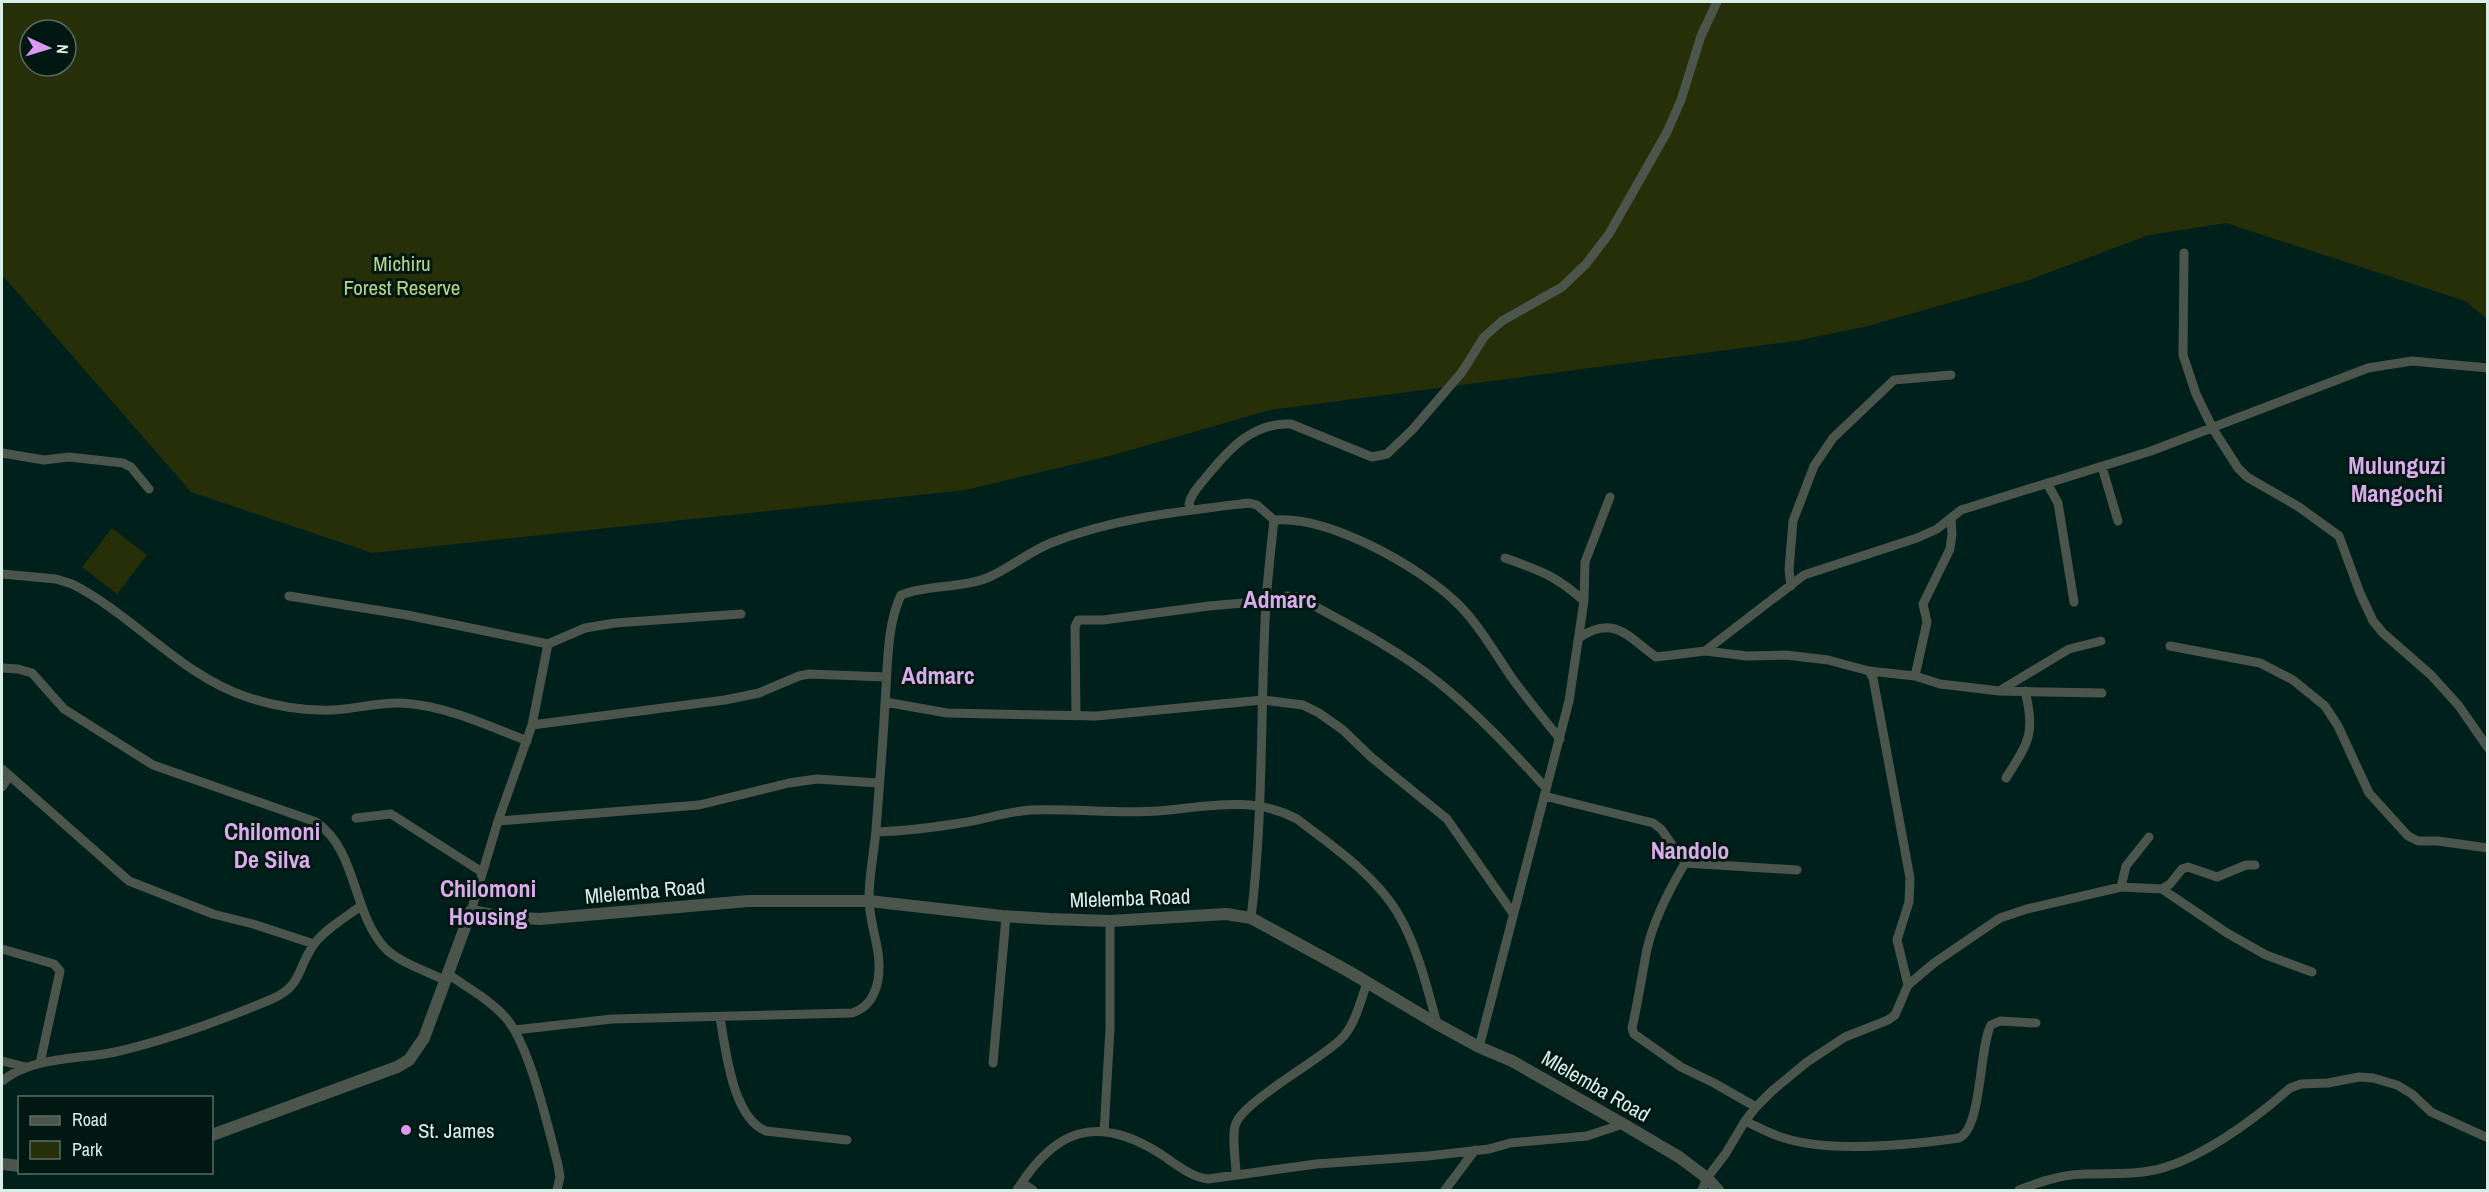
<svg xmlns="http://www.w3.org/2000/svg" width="2489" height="1192" viewBox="0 0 2489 1192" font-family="'Archivo Narrow',sans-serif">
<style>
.green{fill:#262f07;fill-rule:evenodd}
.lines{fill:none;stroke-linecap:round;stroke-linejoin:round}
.minor{stroke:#4b554c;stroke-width:9}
.tertiary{stroke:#4b554c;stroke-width:12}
.poi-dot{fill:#dc99f4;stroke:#001712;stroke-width:2}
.labels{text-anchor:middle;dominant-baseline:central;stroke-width:6;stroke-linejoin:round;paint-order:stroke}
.park-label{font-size:21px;fill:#bdd289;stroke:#001712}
.street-label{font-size:21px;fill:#daeee8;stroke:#001712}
.poi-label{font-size:21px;fill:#daeee8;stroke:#001712;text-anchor:start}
.quarter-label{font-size:24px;font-weight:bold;fill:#daaceb;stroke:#001712}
</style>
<rect width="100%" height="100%" fill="#00211b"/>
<path class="green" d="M2 2H2487V319L2465 301 2226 223 2149 235 2023 282 1868 326 1796 341 1270 410 1113 455 966 490 372 553 191 492 2 275ZM30 30H66V66H30Z
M112 528 147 555 117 594 82 567Z"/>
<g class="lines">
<path class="minor" d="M2184 253 2183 355 2196 394 2213 429 2238 468 2247 477 2299 507 2339 536 2360 593 2373 621 2383 633 2431 675 2459 706 2488 748
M2 453 44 460 69 457 123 463 131 467 149 489
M2102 467 2118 521
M2047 483 2058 503 2074 602
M1191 509 1189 504C1191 493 1200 485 1207 476 1229 449 1253 422 1291 424L1372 457 1387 454 1413 429 1462 372 1484 337 1502 321 1562 287 1586 264 1609 234 1667 132 1681 100 1701 36 1717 2
M1274 520C1328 515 1419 566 1458 604 1479 625 1495 653 1512 678 1527 699 1544 719 1560 739
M1505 558C1541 571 1555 575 1584 601
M2 574 56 579 72 584C132 614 182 676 247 697 274 706 305 711 333 710 355 709 378 702 401 703 444 705 487 725 527 741
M1791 586 1789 570 1793 521 1814 466 1833 438 1894 380 1951 375
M289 596 407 615 548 644
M1579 638C1614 614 1628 637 1656 657L1705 651 1747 656 1786 655 1828 660 1869 671 1915 676 1940 684 1966 687 1999 691 2102 693
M2170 646 2260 663 2293 680 2325 706 2338 726 2369 793 2408 836 2418 841H2438L2488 848
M1705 651 1804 575 1917 538 1937 529 1961 510 2151 451 2368 368 2412 361 2488 368
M2 668 18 669 32 673 64 709 153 765 316 822C357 850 352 911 384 947 396 961 428 972 445 980
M1869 671 1873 678 1910 878 1909 902 1897 940 1908 985
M1915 676 1927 622 1923 604 1950 549 1952 534 1951 518
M1999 691 2069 649 2101 641
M885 702 947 713 1096 716 1263 700 1303 705 1319 713 1343 730 1371 757 1447 819 1512 912
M1076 716 1075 627 1078 620H1103L1209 606 1266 601 1287 596 1298 597C1345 623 1396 648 1438 682 1477 713 1512 751 1546 788
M532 725 725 700 759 693 799 676 809 674 886 677
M2 769 129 881 213 914 253 924 314 944
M2006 778C2028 743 2036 734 2025 691
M2 787 9 776
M1544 796 1653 823 1661 829 1685 863 1797 870
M356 818 391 814 482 872
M498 821 699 805 789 783 817 779 878 783
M876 832C906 831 937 827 967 822 988 818 1008 812 1030 810 1072 808 1115 814 1158 811 1206 807 1253 795 1297 819 1332 846 1374 874 1397 912 1417 945 1427 987 1437 1024
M1685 863C1669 890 1654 919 1647 949 1642 975 1638 1002 1632 1028L1634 1034 1681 1067 1714 1083 1756 1107
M2121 887 2126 866 2149 837
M2162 889 2227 933 2266 955 2312 972
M471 911 498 821 532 725 548 644 585 628 615 623 741 614
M2 949 54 964 60 971 40 1063
M448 974C468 988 490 1000 506 1018 530 1046 548 1127 558 1165L560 1177 557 1190
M720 1018C726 1050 732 1117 766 1131L847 1140
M515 1030 612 1019 852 1013C868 1008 875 996 878 980 883 951 869 926 869 898 869 875 874 853 876 830 879 788 883 745 885 703 888 668 886 627 901 595 929 584 959 589 987 578 1009 569 1028 552 1051 543 1114 518 1182 511 1249 503L1257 505 1274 520C1271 547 1268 575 1266 602 1260 707 1264 813 1251 918
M1479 1047 1569 701 1584 601 1585 562 1610 497
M2 1061 26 1067
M993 1063 1006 917
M2 1081C33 1056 78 1060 115 1052 168 1040 222 1020 272 999 303 986 297 966 315 943 327 928 346 917 361 906
M1745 1121C1758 1127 1770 1134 1784 1138 1831 1153 1909 1145 1959 1138 1982 1129 1979 1046 1991 1025L2000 1021 2036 1023
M1104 1132 1110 1029V921
M1236 1174C1236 1161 1231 1134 1236 1123 1246 1100 1318 1061 1340 1040 1355 1026 1360 1002 1367 983
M1022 1183 1033 1190
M1017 1190C1055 1129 1096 1114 1159 1153 1173 1162 1190 1177 1208 1179L1316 1164 1428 1156 1489 1149 1510 1143 1587 1136 1623 1124
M1445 1190 1475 1150
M1702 1190 1707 1178 1726 1153 1745 1121 1756 1107 1772 1091 1807 1062 1845 1037 1888 1020 1895 1015 1908 985 1934 963 2000 918 2027 909 2121 887 2162 889 2170 884 2182 869 2188 867 2217 877 2246 865H2255
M2019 1190C2039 1182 2063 1174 2085 1174 2107 1173 2128 1175 2149 1171 2195 1164 2255 1119 2290 1088L2301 1084 2328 1083 2359 1077 2373 1078 2397 1085 2412 1094 2431 1112 2488 1138"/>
<path class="tertiary" d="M212 1135 397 1067 409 1060 424 1038 471 911 505 917 540 919 748 901H869L1002 916 1050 919 1110 921 1226 914 1251 918 1348 971 1437 1024 1479 1047 1512 1061 1623 1124 1679 1157 1707 1178 1718 1190
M2 1164 20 1166"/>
</g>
<circle class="poi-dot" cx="406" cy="1130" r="6"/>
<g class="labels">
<g class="park-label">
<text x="402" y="263">Michiru<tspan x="402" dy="24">Forest Reserve</tspan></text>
</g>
<g class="street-label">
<text transform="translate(645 891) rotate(-5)">Mlelemba Road</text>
<text transform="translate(1130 898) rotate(-2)">Mlelemba Road</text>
<text transform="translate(1596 1086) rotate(30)">Mlelemba Road</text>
</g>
<g class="poi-label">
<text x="418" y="1130">St. James</text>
</g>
<g class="quarter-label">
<text x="2397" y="465">Mulunguzi<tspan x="2397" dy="28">Mangochi</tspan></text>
<text x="1280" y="599">Admarc</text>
<text x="938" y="675">Admarc</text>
<text x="272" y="831">Chilomoni<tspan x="272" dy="28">De Silva</tspan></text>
<text x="1690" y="850">Nandolo</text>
<text x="488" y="888">Chilomoni<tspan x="488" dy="28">Housing</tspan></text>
</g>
</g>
<rect width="2489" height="1192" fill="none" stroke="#daeee8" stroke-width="6"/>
<rect x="18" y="1096" width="195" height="78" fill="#001712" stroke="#576d68" stroke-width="1.5"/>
<rect x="30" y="1116" width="30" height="9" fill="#4b554c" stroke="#576d68" stroke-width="1.5"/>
<text x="72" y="1126" font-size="18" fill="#daeee8">Road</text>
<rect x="30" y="1141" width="30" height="18" fill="#262f07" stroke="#576d68" stroke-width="1.5"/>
<text x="72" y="1156" font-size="18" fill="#daeee8">Park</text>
<g transform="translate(48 48) rotate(94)"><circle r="28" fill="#001712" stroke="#576d68" stroke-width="1.5"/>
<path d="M0-4.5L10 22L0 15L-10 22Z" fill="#dc99f4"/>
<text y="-9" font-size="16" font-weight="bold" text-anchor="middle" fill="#daeee8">N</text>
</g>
</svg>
